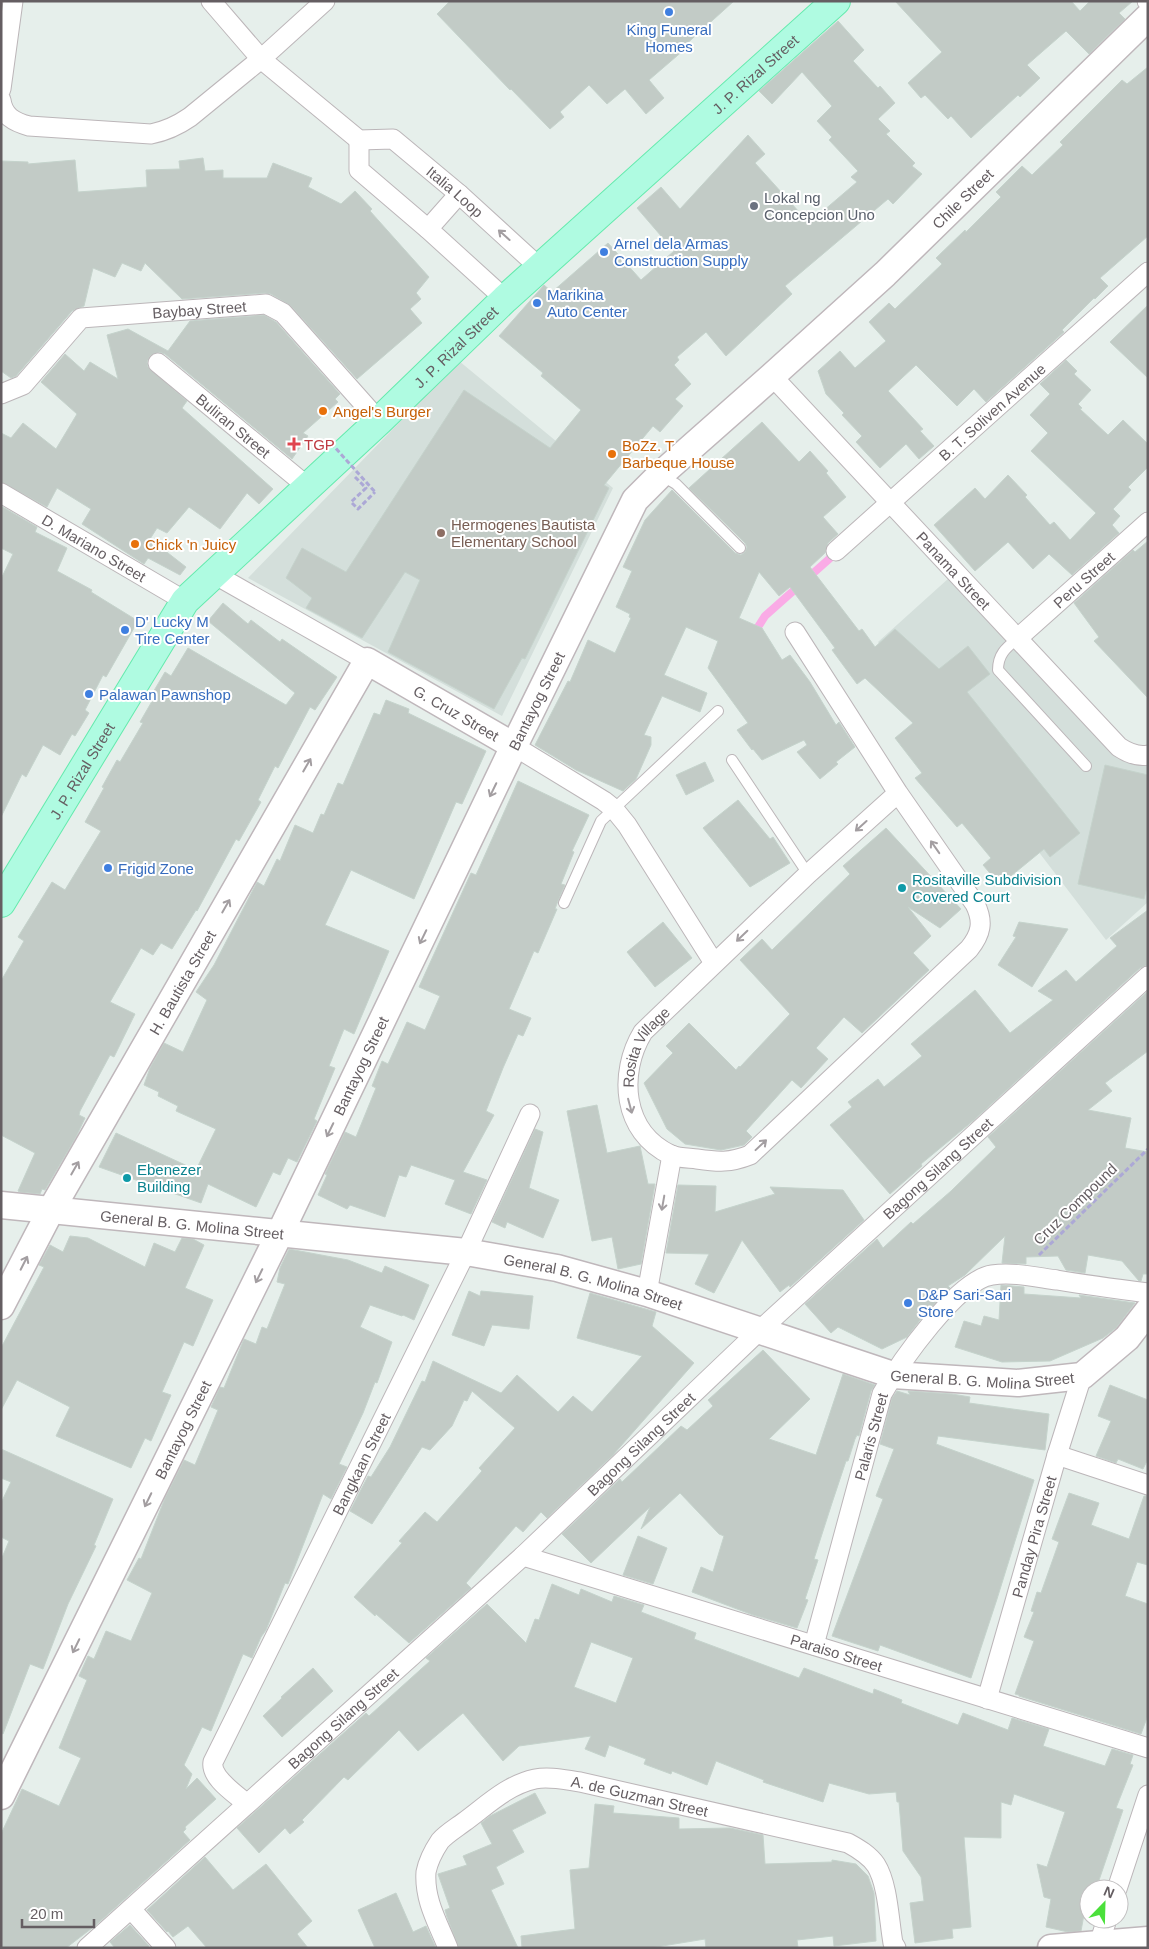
<svg xmlns="http://www.w3.org/2000/svg" width="1149" height="1949" viewBox="0 0 1149 1949" font-family="Helvetica,sans-serif">
<style>
.education{fill:#d4dfdb}
.lines{fill:none;stroke-linecap:round;stroke-linejoin:round}
.stream{stroke:#faabe6;stroke-width:8}
.building{fill:#c2cbc6;stroke:#c5d3cc;fill-rule:evenodd}
.lane-casing{stroke:#bcb6b9;stroke-width:12}
.street-casing{stroke:#bcb6b9;stroke-width:21}
.secondary-casing{stroke:#bfb7bb;stroke-width:29}
.primary-casing{stroke:#64eaad;stroke-width:30}
.path{stroke:#aca8d6;stroke-width:3;stroke-dasharray:5 2.5;stroke-linecap:butt}
.lane{stroke:#fff;stroke-width:10}
.street{stroke:#fff;stroke-width:19}
.secondary{stroke:#fff;stroke-width:26}
.primary{stroke:#affbe1;stroke-width:28}
.path-bridge{stroke:#aca8d6;stroke-width:3;stroke-dasharray:5 2.5;stroke-linecap:butt}
.oneway{stroke:#a39ea1}
.shop-dot{fill:#3f7fe0;stroke:#fff;stroke-width:2}
.worship-dot{fill:#6b7280;stroke:#fff;stroke-width:2}
.food-dot{fill:#e8710a;stroke:#fff;stroke-width:2}
.health-dot{fill:#e0444e;stroke:#fff;stroke-width:2}
.education-dot{fill:#8d6e63;stroke:#fff;stroke-width:2}
.culture-dot{fill:#0f9aa8;stroke:#fff;stroke-width:2}
.labels{text-anchor:middle;dominant-baseline:central;stroke-width:4;stroke-linejoin:round;paint-order:stroke}
.shop-label{font-size:15px;fill:#366cbe;stroke:#fff;text-anchor:start}
.street-label{font-size:15px;fill:#655e62;stroke:#fff}
.worship-label{font-size:15px;fill:#5b616d;stroke:#fff;text-anchor:start}
.food-label{font-size:15px;fill:#c56008;stroke:#fff;text-anchor:start}
.health-label{font-size:15px;fill:#be3a42;stroke:#fff;text-anchor:start}
.education-label{font-size:15px;fill:#785e54;stroke:#fff;text-anchor:start}
.culture-label{font-size:15px;fill:#0d838f;stroke:#fff;text-anchor:start}
</style>
<rect width="100%" height="100%" fill="#e6efeb"/>
<path class="education" d="M459 361 613 488 502 716 248 578Z
M959 569 1115 741 1148 752V902L1106 940 878 642Z"/>
<g class="lines">
<path class="stream" d="M753 635 765 616 837 552"/>
</g>
<path class="building" d="M450 1H734L683 47 685 49 649 80 664 98 646 114 625 89 607 104 589 85 560 112 564 117 550 129 511 89 510 90 437 14Z
M895 1H1071L1080 11 1090 1H1133L1119 13 1125 19 1089 54 1066 31 1027 65 1040 78 1020 97 1018 95 971 138 951 116 948 119 925 95 921 98 908 83 942 52Z
M838 21 864 50 853 61 878 88 880 86 895 103 878 119 890 131 886 134 915 163 912 166 922 174 893 204 888 199 785 286 792 294 726 356 706 332 677 357 679 360 674 365 691 384 675 399 683 406 660 432 653 426 604 485 609 488 525 659 522 658 494 709 388 652 420 580 405 572 362 638 306 608 312 598 286 578 302 548 346 572 464 390 550 448 581 410 541 376 543 373 499 336 544 285 552 292 608 243 641 280 674 251 637 208 661 187 680 209 748 135 765 154 755 163 809 223 857 182 851 177 858 171 829 140 832 137 817 121 832 106 802 72 772 104 759 91Z
M1148 67V236L1100 278 1108 286 1095 299 1094 298 1062 330 1064 332 986 402 974 389 957 406 916 365 888 391 923 429 920 431 934 446 919 459 906 444 880 468 856 442 862 436 842 415 844 413 826 394 818 371 840 351 855 368 886 341 869 322 889 303 895 309 942 264 936 258 965 230 966 232 1001 197 996 192 1022 166 1032 175 1063 145 1060 142 1122 80 1127 84Z
M203 158 205 171 223 170V178H267L273 163 312 178 308 187 341 204 355 191 372 209 370 211 429 277 416 293 421 299 410 309 422 323 357 379 291 306 271 294 265 293 182 299 145 263 141 271 122 263 115 277 93 268 84 306 72 311 16 376 11 378 1 371V161L28 162V164L75 160 78 192 147 187 146 170 180 169 179 161Z
M1148 305V378L1110 342Z
M264 315 276 322 340 394 335 399 338 402 303 433 308 436 292 459 165 354 159 352 150 356 147 362 148 367 187 401 182 408 273 489 259 504 247 493 220 529 189 507 167 533 157 528 150 539 186 567 180 575 148 558 144 564 82 524 91 509 57 488 47 507 1 482V433L11 438 23 423 56 449 77 414 41 382 65 354 84 371 90 362 118 379 107 335 128 329 168 351 190 321Z
M1066 360 1077 371 1074 374 1091 390 1078 404 1082 408 1080 409 1108 435 1123 420 1148 444V467L1128 487 1131 490 1113 509 1120 516 1112 525 1119 533 1072 575 1049 554 1033 569 1008 542 975 571 934 525 975 488 985 499 1008 475 1027 495 1025 497 1050 525 1054 522 1070 540 1096 513 1031 451 1048 433 1030 415 1050 394 1040 384Z
M762 422 799 462 810 451 828 471 826 473 846 497 823 517 838 534 828 543 825 553 810 567 859 631 862 629 875 647 895 629 939 669 968 646 990 674 967 692 1080 833 1050 857 1044 849 1000 885 983 865 991 858 962 823 957 827 915 778 922 773 895 738 913 723 865 678 857 684 832 650 835 648 790 587 779 596 759 572 739 618 762 628 782 660 790 655 810 682 836 725 839 722 855 747 836 762 838 764 820 779 797 752 807 745 804 740 762 760 753 749 752 750 737 730 748 723 708 668 718 641 686 627 664 675 707 693 700 712 662 696 644 735 651 737V745L636 779 623 791 576 770 535 745 568 681 570 682 588 640 615 653 631 618 629 617 630 614 616 607 632 571 623 567 645 520 672 490 735 553 741 555 745 552 747 547 745 543 689 488Z
M1 506 37 527 35 532 67 548 57 571 92 590 91 592 138 621 106 677 103 675 85 710 89 713 75 736 72 734 60 755 43 745 26 777 22 774 1 817V579L13 554 1 548Z
M1148 541V698L1094 641 1099 637 1074 603 1133 550 1135 552Z
M223 603 248 624 251 620 280 642 282 639 337 677 315 710 310 707 278 768 275 766 258 800 261 802 239 841 236 839 197 911 196 910 172 949 161 943 153 955 141 948 110 1002 135 1014 114 1057 110 1055 80 1111 79 1115 85 1118 76 1137 45 1190 42 1189 40 1194 20 1192 18 1191 35 1153 1 1135V981L24 941 18 937 52 882 65 890 101 831 85 822 104 788 102 787 117 760 120 762 143 723 140 722 155 696 152 694 165 672 171 676 188 648 286 705 295 693 208 621Z
M386 700 409 709 408 713 486 751 462 804 456 802 414 899 351 870 325 925 389 951 354 1034 344 1029 329 1066 335 1068 314 1119 317 1121 297 1162 288 1158 280 1175 273 1172 256 1207 208 1184 201 1203 99 1167 116 1133 196 1170 216 1129 176 1111 178 1106 158 1096 159 1092 144 1085 150 1068 164 1043 183 1052 207 1000 196 992 214 965 257 882 264 886 277 859 280 861 295 825 313 833 321 814 324 815 338 783 343 785 374 713 380 715Z
M705 762 714 781 686 795 676 775Z
M1105 765 1148 775V883L1144 899 1078 884Z
M518 781 589 815 572 851 574 852 561 884 565 885 558 901 555 909H557L538 953 534 951 509 1009 531 1018 523 1036 518 1034 503 1068 486 1111 494 1115 463 1172 487 1180 471 1214 445 1204 455 1180 411 1165 406 1177 399 1175 385 1217 350 1205 347 1209 318 1195 327 1175 325 1174 345 1132 356 1137 376 1088 372 1086 382 1061 388 1064 407 1022 425 1030 440 996 419 987 471 873 476 875Z
M738 800 770 839 773 837 790 863 750 887 703 828Z
M886 828 961 909 940 928 908 907 931 936 913 953 929 970 862 1033 844 1017 816 1048 828 1059 801 1088 792 1080 746 1131 752 1137 744 1145 721 1150 685 1144 667 1129 644 1083 673 1053 666 1046 689 1023 736 1070 739 1066 740 1067 790 1014 740 960 762 939 772 950 850 874 843 866Z
M1148 910V965L1140 968 974 1120 921 1164 922 1166 890 1194 830 1125 852 1107 848 1102 878 1079 884 1087 922 1056 911 1044 975 990 1010 1033 1053 1000 1038 991 1066 970 1076 982 1117 946 1110 938Z
M663 922 692 958 655 987 627 952Z
M1019 922 1068 929 1032 987 998 965 1016 937 1013 936Z
M1148 991V1051L1105 1083 1112 1091 1088 1110 1131 1118 1125 1148 1148 1152V1274H1143L1141 1281H1139L1122 1261 1088 1255 1085 1273 1066 1270 1058 1256 1026 1257V1264L1002 1263 1005 1236 965 1275 948 1286 950 1288 924 1315 907 1337 882 1349 838 1327 831 1333 805 1304 877 1239 883 1248 911 1222 913 1224 951 1191 996 1147 988 1137Z
M597 1105 607 1153 640 1146 648 1184H655L641 1264 618 1269 612 1237 592 1241 567 1111Z
M535 1129 543 1132 529 1188 559 1200 543 1238 507 1222 505 1228 492 1222Z
M678 1185 716 1186 715 1212 775 1194 770 1187 843 1190 864 1220 790 1287 789 1285 780 1292 742 1240 714 1293 695 1284 709 1254 666 1253Z
M70 1236 88 1238 145 1267 154 1243 175 1252 182 1238 193 1239 204 1245 185 1288 213 1300 193 1346 184 1342 162 1392 171 1395 151 1441 145 1438 131 1468 56 1436 70 1407 17 1380 1 1410V1348L44 1267 39 1265 50 1245 63 1252Z
M289 1249 348 1260 382 1273 385 1266 429 1285 414 1320 403 1315 402 1316 370 1305 360 1327 392 1342 377 1383 375 1382 363 1413 339 1464 347 1467 331 1499 323 1494 288 1584 285 1583 266 1630 261 1637 252 1658 243 1654 211 1731 202 1727 184 1765 192 1774 186 1789 197 1778 216 1799 185 1827 186 1829 183 1832 190 1840 96 1925 66 1948H1V1834L22 1789 59 1806 81 1758 59 1748 87 1680 79 1676 88 1656 94 1659 106 1631 131 1641 152 1593 127 1580 139 1558 141 1559 165 1498 184 1460 195 1465 218 1410 211 1407 220 1387 224 1388 244 1339 256 1344 262 1327 267 1329 285 1284 277 1282 280 1268Z
M1001 1285 1024 1287V1294L1081 1298 1079 1295 1135 1303 1116 1328 1103 1338 1050 1361 1002 1362 955 1347 964 1321 981 1326 984 1316 999 1320Z
M469 1291 480 1296 481 1291 533 1296 529 1329 492 1325 484 1346 452 1335Z
M590 1293 656 1312 652 1326 694 1363 613 1455 547 1518 541 1512 523 1532 516 1526 466 1583 471 1588 409 1643 376 1614 375 1616 354 1597 402 1543 399 1541 425 1512 437 1522 482 1471 479 1468 515 1428 472 1391 467 1401 464 1400 452 1426 430 1450 422 1447 372 1524 350 1511 368 1476 371 1477 390 1447 422 1381 425 1382 433 1361 501 1393 517 1375 558 1412 573 1396 592 1412 642 1356 577 1338Z
M763 1350 810 1399 769 1439 816 1455 843 1374 875 1385 871 1391 859 1436 857 1435 855 1439 848 1461H846L832 1503 814 1559 818 1560 805 1599 808 1600 797 1628 753 1615 692 1592 701 1567 713 1572 724 1536 719 1534 680 1493 641 1529 650 1507 591 1563 562 1534 620 1479 622 1482 681 1426 687 1430 713 1406 708 1400Z
M1110 1385 1148 1400V1459L1143 1469 1118 1459 1116 1463 1096 1456 1111 1421 1098 1416Z
M897 1391 910 1395 908 1391 952 1394 970 1397 969 1403 1049 1414 1045 1450 938 1436 936 1444 1034 1480 997 1599 971 1678 880 1645 878 1651 832 1636 883 1499 876 1496 894 1449 880 1444 892 1398Z
M1 1449 113 1499 94 1545 96 1546 68 1604 43 1669 30 1664 3 1734 1 1733V1560L9 1541 1 1537V1503L11 1482 1 1478Z
M1069 1493 1099 1503 1091 1525 1129 1539 1144 1496H1148V1565L1137 1562 1125 1596 1148 1604V1715L1141 1734 1019 1696V1695L1015 1694 1034 1641 1024 1637 1034 1612 1031 1611 1037 1592 1041 1593 1059 1542 1052 1539Z
M638 1536 667 1548 653 1584 623 1575Z
M552 1584 579 1595 581 1589 612 1602 614 1596 644 1605 641 1612 696 1633 694 1639 799 1678 804 1668 873 1694 874 1689 902 1700 901 1703 958 1725 963 1713 1008 1730 1012 1718 1049 1729 1043 1746 1105 1766 1112 1749 1133 1755 1130 1764 1133 1765 1116 1808 1123 1810 1096 1889H1089V1910L1085 1909 1081 1931 1068 1932 1046 1927 1051 1899 1044 1897 1037 1864 1047 1867 1065 1812 1014 1794 1011 1805 1001 1802V1838L964 1837 971 1927 952 1929 953 1938 915 1943 910 1903 924 1901 921 1877 903 1851 899 1802H897L896 1792 869 1794 829 1783 823 1802 763 1782 764 1780 716 1761 707 1785 672 1771 671 1774 644 1764 646 1759 609 1745 605 1757 585 1749 591 1736 519 1746 503 1761 463 1713 418 1751 399 1730 348 1780 344 1777 302 1820 304 1822 290 1834 285 1828 259 1853 237 1828 366 1713 369 1716 430 1661 426 1658 487 1604 526 1643 535 1619 539 1620ZM591 1642 633 1658 616 1703 574 1687Z
M313 1668 333 1691 282 1737 263 1716 282 1698 281 1697Z
M535 1793 546 1813 512 1830 524 1852 496 1867 504 1884 491 1890 518 1948H459L447 1917 445 1910 450 1908 438 1874 467 1865 463 1856 492 1844 481 1823 490 1816Z
M595 1804 614 1806 613 1813 679 1818V1829L730 1828 763 1835 765 1864 832 1862V1860L856 1864 868 1876 874 1893 876 1941 834 1946 833 1936 797 1940 798 1948H706L705 1939 650 1948H522L521 1936 575 1929 570 1870 589 1868Z
M205 1857 233 1890 266 1864 312 1921 297 1934 308 1948H207L188 1926 173 1937 168 1931 167 1932 147 1910Z
M396 1893 413 1932 426 1926 436 1948H375L358 1910Z
M130 1925 149 1946 147 1948H115L110 1942Z"/>
<g class="lines">
<g class="lane-casing">
<path id="lane" d="M661 475 676 484 740 548
M1018 638C1006 648 998 654 998 670L1086 766
M732 760 808 874
M564 903 601 821 718 711"/>
</g>
<g class="street-casing">
<g id="street">
<path id="s1" d="M211 1 261 59 359 140 393 139 459 194 540 268"/>
<path d="M1147 1 1148 2"/>
<path d="M1 89 13 1"/>
<path d="M1 100C3 116 14 122 29 126L151 134C166 131 177 126 190 117L261 59 325 1"/>
<path d="M359 140V170L428 229 505 299"/>
<path d="M428 229 459 194"/>
<path id="s2" d="M158 363 308 487"/>
<path id="s3" d="M772 376 1119 747C1128 753 1137 757 1148 755"/>
<path id="s4" d="M1 394 23 385 81 318 266 304 283 313 379 421"/>
<path id="s5" d="M1 493 185 601"/>
<path id="s6" d="M836 551 1148 272"/>
<path d="M214 574 367 661"/>
<path id="s7" d="M795 632 898 793 975 904C984 922 981 934 969 949L750 1155C730 1163 718 1162 697 1159 689 1158 678 1158 671 1155 622 1132 618 1073 643 1032L808 874 898 793"/>
<path id="s8" d="M1018 638 1148 522"/>
<path d="M514 746 604 801 614 809 627 825 714 963"/>
<path d="M647 1293 672 1155"/>
<path d="M1057 1455 1148 1485"/>
<path id="s9" d="M523 1556 1148 1748"/>
<path id="s10" d="M814 1645 882 1394C899 1364 957 1280 992 1275 1013 1272 1035 1277 1057 1280 1087 1285 1117 1289 1148 1293"/>
<path id="s11" d="M987 1699 1057 1455 1082 1376"/>
<path id="s12" d="M247 1804C236 1794 210 1778 213 1762L466 1252 530 1114"/>
<path d="M1117 1889 1148 1795"/>
<path d="M131 1909 166 1948"/>
<path d="M1099 1944 1107 1919"/>
<path id="s13" d="M87 1948 523 1556 760 1330 1148 976"/>
<path id="s14" d="M448 1948C438 1923 424 1900 426 1872 428 1862 434 1850 440 1841 446 1834 456 1828 464 1822 486 1806 507 1785 535 1779 550 1776 565 1780 580 1782L848 1843C859 1849 869 1855 876 1865 888 1884 889 1921 893 1943L896 1948"/>
</g>
</g>
<g class="secondary-casing">
<g id="secondary">
<path id="s15" d="M1 1205 466 1252 557 1268 647 1293 893 1375 1018 1383 1082 1376 1127 1338 1148 1311"/>
<path id="s16" d="M1 1306 51 1210 367 661 514 746"/>
<path id="s17" d="M1 1796 280 1233 514 746 635 500 660 475 772 376 885 274 1148 17"/>
<path d="M1051 1948 1148 1940"/>
</g>
</g>
<g class="primary-casing">
<g id="primary">
<path id="s18" d="M1 903 185 601 379 421 505 299 836 1"/>
</g>
</g>
<path class="path" d="M355 477 366 488 351 502 358 509 375 492
M1039 1255 1148 1149"/>
<use href="#lane" class="lane"/>
<use href="#street" class="street"/>
<use href="#secondary" class="secondary"/>
<use href="#primary" class="primary"/>
<path class="path-bridge" d="M331 443 375 492"/>
</g>
<defs><path id="oneway-shaft" d="M-6 0H5M1.5-3L5.5 0L1.5 3" fill="none" stroke-width="1.6" stroke-linecap="round" stroke-linejoin="round" transform="scale(1.25)"/></defs>
<g class="oneway">
<use href="#oneway-shaft" transform="translate(504 235) rotate(-138)"/>
<use href="#oneway-shaft" transform="translate(307 765) rotate(-60)"/>
<use href="#oneway-shaft" transform="translate(493 790) rotate(116)"/>
<use href="#oneway-shaft" transform="translate(861 826) rotate(138)"/>
<use href="#oneway-shaft" transform="translate(935 847) rotate(-125)"/>
<use href="#oneway-shaft" transform="translate(226 906) rotate(-60)"/>
<use href="#oneway-shaft" transform="translate(742 936) rotate(136)"/>
<use href="#oneway-shaft" transform="translate(423 937) rotate(116)"/>
<use href="#oneway-shaft" transform="translate(630 1106) rotate(75)"/>
<use href="#oneway-shaft" transform="translate(330 1130) rotate(116)"/>
<use href="#oneway-shaft" transform="translate(761 1145) rotate(-43)"/>
<use href="#oneway-shaft" transform="translate(75 1168) rotate(-60)"/>
<use href="#oneway-shaft" transform="translate(663 1203) rotate(100)"/>
<use href="#oneway-shaft" transform="translate(24 1263) rotate(-63)"/>
<use href="#oneway-shaft" transform="translate(259 1276) rotate(116)"/>
<use href="#oneway-shaft" transform="translate(148 1500) rotate(116)"/>
<use href="#oneway-shaft" transform="translate(76 1646) rotate(116)"/>
</g>
<g class="shop-dot">
<circle cx="669" cy="12" r="5"/>
<circle cx="604" cy="252" r="5"/>
<circle cx="537" cy="303" r="5"/>
<circle cx="125" cy="630" r="5"/>
<circle cx="89" cy="694" r="5"/>
<circle cx="108" cy="868" r="5"/>
<circle cx="908" cy="1303" r="5"/>
</g>
<circle class="worship-dot" cx="754" cy="206" r="5"/>
<g class="food-dot">
<circle cx="323" cy="411" r="5"/>
<circle cx="612" cy="454" r="5"/>
<circle cx="135" cy="544" r="5"/>
</g>
<path class="health-dot" d="M291.5 436.5h5v5h5v5h-5v5h-5v-5h-5v-5h5z"/>
<circle class="education-dot" cx="441" cy="533" r="5"/>
<g class="culture-dot">
<circle cx="902" cy="888" r="5"/>
<circle cx="127" cy="1178" r="5"/>
</g>
<g class="labels">
<g class="shop-label">
<text x="669" y="29" text-anchor="middle">King Funeral<tspan x="669" dy="17">Homes</tspan></text>
<text x="614" y="243">Arnel dela Armas<tspan x="614" dy="17">Construction Supply</tspan></text>
<text x="547" y="294">Marikina<tspan x="547" dy="17">Auto Center</tspan></text>
<text x="135" y="621">D' Lucky M<tspan x="135" dy="17">Tire Center</tspan></text>
<text x="99" y="694">Palawan Pawnshop</text>
<text x="118" y="868">Frigid Zone</text>
<text x="918" y="1294">D&amp;P Sari-Sari<tspan x="918" dy="17">Store</tspan></text>
</g>
<g class="street-label">
<text stroke="none"><textPath href="#s18" startOffset="1130">J. P. Rizal Street</textPath></text>
<text stroke="none"><textPath href="#s1" startOffset="319">Italia Loop</textPath></text>
<text stroke="none"><textPath href="#s17" startOffset="1888">Chile Street</textPath></text>
<text stroke="none"><textPath href="#s4" startOffset="231">Baybay Street</textPath></text>
<text stroke="none"><textPath href="#s18" startOffset="725">J. P. Rizal Street</textPath></text>
<text stroke="none"><textPath href="#s6" startOffset="209">B. T. Soliven Avenue</textPath></text>
<text stroke="none"><textPath href="#s2" startOffset="98">Buliran Street</textPath></text>
<text stroke="none"><textPath href="#s5" startOffset="108">D. Mariano Street</textPath></text>
<text stroke="none"><textPath href="#s3" startOffset="266">Panama Street</textPath></text>
<text stroke="none"><textPath href="#s8" startOffset="88">Peru Street</textPath></text>
<text stroke="none"><textPath href="#s17" startOffset="1219">Bantayog Street</textPath></text>
<text stroke="none"><textPath href="#s16" startOffset="845">G. Cruz Street</textPath></text>
<text stroke="none"><textPath href="#s18" startOffset="155">J. P. Rizal Street</textPath></text>
<text stroke="none"><textPath href="#s16" startOffset="371">H. Bautista Street</textPath></text>
<text stroke="none"><textPath href="#s7" startOffset="886">Rosita Village</textPath></text>
<text stroke="none"><textPath href="#s17" startOffset="814">Bantayog Street</textPath></text>
<text stroke="none"><textPath href="#s13" startOffset="1154">Bagong Silang Street</textPath></text>
<text transform="translate(1075 1204) rotate(-44)">Cruz Compound</text>
<text stroke="none"><textPath href="#s15" startOffset="192">General B. G. Molina Street</textPath></text>
<text stroke="none"><textPath href="#s15" startOffset="598">General B. G. Molina Street</textPath></text>
<text stroke="none"><textPath href="#s15" startOffset="1002">General B. G. Molina Street</textPath></text>
<text stroke="none"><textPath href="#s17" startOffset="409">Bantayog Street</textPath></text>
<text stroke="none"><textPath href="#s10" startOffset="216">Palaris Street</textPath></text>
<text stroke="none"><textPath href="#s13" startOffset="749">Bagong Silang Street</textPath></text>
<text stroke="none"><textPath href="#s12" startOffset="389">Bangkaan Street</textPath></text>
<text stroke="none"><textPath href="#s11" startOffset="169">Panday Pira Street</textPath></text>
<text stroke="none"><textPath href="#s9" startOffset="328">Paraiso Street</textPath></text>
<text stroke="none"><textPath href="#s13" startOffset="344">Bagong Silang Street</textPath></text>
<text stroke="none"><textPath href="#s14" startOffset="335">A. de Guzman Street</textPath></text>
</g>
<g class="worship-label">
<text x="764" y="197">Lokal ng<tspan x="764" dy="17">Concepcion Uno</tspan></text>
</g>
<g class="food-label">
<text x="333" y="411">Angel's Burger</text>
<text x="622" y="445">BoZz. T<tspan x="622" dy="17">Barbeque House</tspan></text>
<text x="145" y="544">Chick 'n Juicy</text>
</g>
<g class="health-label">
<text x="304" y="444">TGP</text>
</g>
<g class="education-label">
<text x="451" y="524">Hermogenes Bautista<tspan x="451" dy="17">Elementary School</tspan></text>
</g>
<g class="culture-label">
<text x="912" y="879">Rositaville Subdivision<tspan x="912" dy="17">Covered Court</tspan></text>
<text x="137" y="1169">Ebenezer<tspan x="137" dy="17">Building</tspan></text>
</g>
</g>
<rect width="1149" height="1949" fill="none" stroke="#655e62" stroke-width="5"/>
<g transform="translate(1104 1904) rotate(23)"><circle r="24" fill="#ffffff" stroke="#c1bfc0"/>
<path d="M0-4L9 19L0 12L-9 19Z" fill="#4be03b"/>
<text y="-8" font-size="14" font-weight="bold" text-anchor="middle" fill="#655e62">N</text>
</g>
<path d="M22 1919v8h72v-8" fill="none" stroke="#655e62" stroke-width="2.5"/>
<text x="30" y="1919" font-size="15" fill="#655e62" stroke="#ffffff" stroke-width="4" paint-order="stroke">20 m</text>
</svg>
